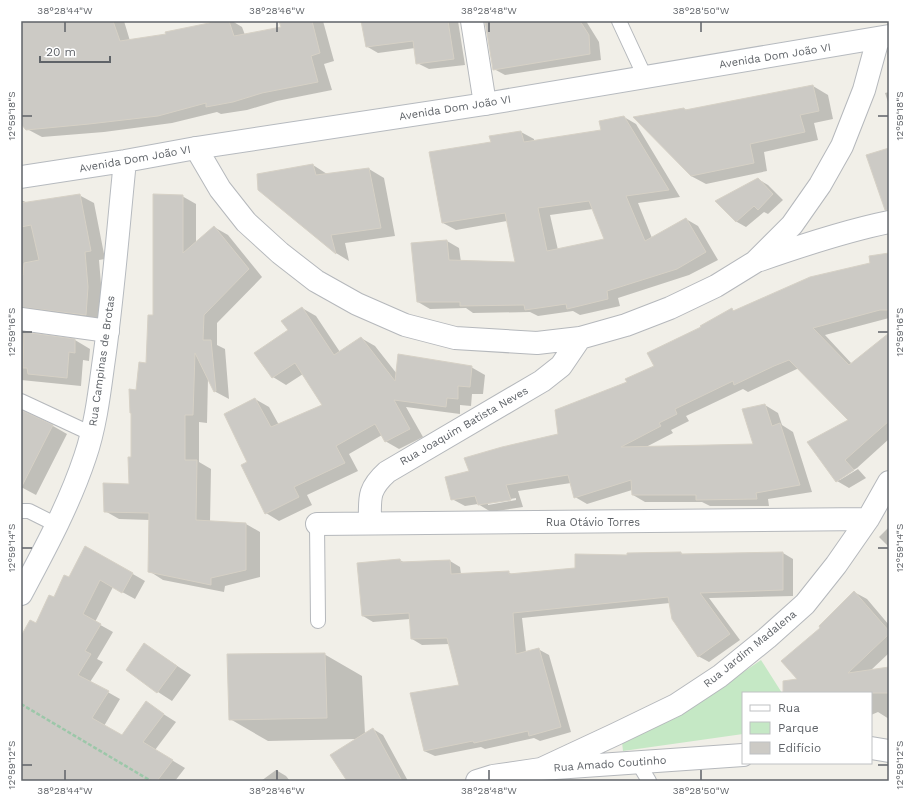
<svg xmlns="http://www.w3.org/2000/svg" width="910" height="802" viewBox="0 0 910 802" font-family="'Work Sans',sans-serif">
<style>
.green{fill:#c5e8c5}
.shadow{fill:#0003;fill-rule:evenodd}
.building{fill:#cccac5;stroke:#d6d1c6;fill-rule:evenodd}
.lines{fill:none;stroke-linecap:round;stroke-linejoin:round}
.lane-casing{stroke:#b5b8bc;stroke-width:16}
.street-casing{stroke:#b5b8bc;stroke-width:24}
.secondary-casing{stroke:#b6babf;stroke-width:24}
.path{stroke:#9cc7a9;stroke-width:2.5;stroke-dasharray:4 2;stroke-linecap:butt}
.lane{stroke:#fff;stroke-width:14}
.street{stroke:#fff;stroke-width:22}
.secondary{stroke:#fff;stroke-width:22}
.ticks{fill:none;stroke:#5f6368;stroke-width:1.5}
.labels{text-anchor:middle;dominant-baseline:central;stroke-width:3.5;stroke-linejoin:round;paint-order:stroke}
.street-label{font-size:11px;fill:#5f6368;stroke:#fff}
.neatline{fill:none;stroke:#5f6368;stroke-width:1.5}
.ticks-label{font-size:10px;text-anchor:middle;fill:#5f6368}
</style>
<rect width="100%" height="100%" fill="#f1efe8"/>
<path class="green" d="M761 660 782 693H743V734L623 751 622 742 678 717Z"/>
<path class="shadow" d="M21 21H124L130 41 167 35 210 24V22L216 21H232L242 27 245 35 283 28 281 21H323L334 61 324 64 332 90 277 101 247 110 221 114 217 112 172 123 104 132 42 137 27 129 21 114Z
M362 21H458L465 65 429 69 417 63 415 48 378 53 366 46Z
M485 21H586L599 42 601 60 505 75 494 69Z
M813 86 828 95 833 119 814 123 818 140 764 152 767 171 706 184 691 176 684 109 687 110Z
M889 92V105L885 93Z
M624 117 636 124 680 197 638 203 652 238 686 219 698 226 718 260 689 275 618 298 620 306 580 315 573 311 538 316 530 312 473 313 466 308 430 309 418 302 447 241 459 248 461 262 516 263 507 221 456 230 443 223 492 143 521 132 534 139V142L602 131ZM593 209 605 240 558 250 550 215Z
M313 165 327 174 369 169 384 178 395 236 345 243 349 261 336 253 259 190Z
M758 179 768 185 783 200 768 214 764 212 746 227 737 222 717 202Z
M79 195 94 203 105 259 99 260 102 296 100 323 23 326 24 333 75 340 90 349 89 361 83 360 81 386 21 380V385V200L28 203Z
M182 196 196 204V242L214 227 228 235 262 277 217 323V345L225 349 229 399 214 391 208 378 207 423 199 422V462L211 469 210 522 246 524 260 532V577L225 586 224 592 163 580 149 571 150 520 119 519 105 511 130 485 137 391 147 364 154 316Z
M889 254V318L825 335 852 364 889 334V439L857 468 840 478V480L858 469 866 478 849 488 837 481 850 420 799 368 748 392 743 389 686 416 689 421 671 430 673 433 646 447 754 445 765 405 778 413 782 425 793 432 812 492 768 499 769 506H710L702 502H645L633 495 632 490 587 504 575 497 571 483 518 491 523 507 491 512 478 504 465 506 452 499 470 472 560 435 628 383 655 366 703 327 732 310 735 311 872 263ZM516 498V500L488 505V503Z
M302 308 316 316 340 352 361 338 375 346 397 374 471 367 485 375 483 394H472L471 406 460 405V414L406 407 423 437 399 449 385 441 382 435 349 454 358 471 307 495 312 505 279 521 266 513 255 399 269 407 279 425 323 405 303 374 286 385 273 377 289 330Z
M21 412 53 426 67 434 36 495 21 487Z
M889 527V547L879 537Z
M86 547 145 581 135 599 113 587 95 622 113 632 97 659 103 662 90 682 120 699 104 726 123 736 146 703 176 722 155 750 185 768 175 781H21V638L36 625 69 579Z
M681 553 684 555 783 553 793 559V596L709 598 740 640 709 662 698 656 670 603 522 618 526 652 538 649 549 655 571 732 540 741 534 738 485 749 481 747 435 756 424 751 460 686 450 644 422 645 412 639 410 619 373 622 363 616 400 560 405 563 450 561 460 567 461 574 508 572 513 575 576 569 628 556Z
M854 592 867 599 889 625V653L870 671 889 668V719L878 712 871 715V693H808L822 628Z
M144 644 191 675 172 701 158 692 127 670Z
M324 654 362 676 365 734 373 729 383 735 408 781H348L356 739 268 741 230 719Z
M276 770 286 776 290 781H261Z"/>
<path class="building" d="M21 21H113L120 41 166 34 165 32 219 21H229L234 36 281 27 279 21H312L320 53 311 56 318 82 262 93 233 102 206 107V103L158 116 89 124 26 130 21 124Z
M361 21H448L454 59 416 64 413 41 366 47Z
M485 21H580L589 35 590 54 493 70Z
M813 85 819 111 800 115 805 132 750 144 754 163 691 176 633 117 684 108 685 110Z
M624 116 669 190 626 196 645 241 686 218 706 252 677 269 607 291 608 299 567 309 566 304 525 310 524 305 460 306V302H417L411 243 447 240 449 260 515 262 505 213 442 223 429 152 491 142 489 136 521 131 524 142 601 130 599 121ZM589 201 604 239 547 251 538 208Z
M889 148V210H885L866 155Z
M313 164 316 175 369 168 381 228 331 235 336 254 258 190 257 174Z
M758 178 773 194 758 210 754 206 736 222 715 201Z
M80 194 91 251 85 252 88 287 86 315 21 307V275H23L24 263 39 260 31 225 21 227V203Z
M153 194 183 195V253L214 226 249 269 204 315 203 340H211L216 391 214 392 195 353 193 415H185V460H197L196 520 246 523V570L211 578V585L148 572 149 513 104 512 103 483 129 484 128 457H131V413H130L129 389 136 390 139 362 146 363 148 315H153Z
M889 253V310H880L813 328 849 365 889 333V421L845 460 854 470 836 482 807 442 848 420 789 360 774 366 734 385 733 381 675 409 677 414 659 423 661 426 621 447 753 444 742 409 765 404 772 426 780 423 800 485 756 493 757 499 696 500V495H632L631 480 574 498 568 475 506 485 511 500 478 505 475 496 451 500 445 477 469 471 464 458 502 447 558 434 555 410 627 382 625 379 654 366 647 353 701 327 700 326 732 308 733 311 810 277 870 263 869 256Z
M302 307 334 355 361 337 395 381 398 354 472 366 470 387 458 386V399L447 398 446 407 394 400 410 429 385 442 375 424 336 446 345 463 294 487 299 497 265 514 241 465 247 462 224 414 255 398 271 427 322 405 295 363 272 378 254 353 288 330 281 321Z
M24 332 75 339V353L69 352 67 378 28 374 27 368H23Z
M21 410 53 425 21 488Z
M85 546 133 573 122 593 100 580 83 614 101 624 85 651 91 654 78 675 109 691 92 718 122 735 146 701 164 714 143 742 173 760 157 781H21V636L30 620 36 623 49 595 54 597 64 575 69 577Z
M681 552V554L783 552V590L700 593 730 634 698 657 672 619 668 597 513 613 516 654 539 648 561 727 529 736 528 731 474 743 473 741 424 751 410 693 459 685 447 638 411 639 409 613 362 616 357 563 400 559 401 562 450 560 451 574 509 571V574L575 568V554L627 555V553Z
M854 591 889 631V634L848 673 889 667V693H783V681L797 679 781 661 820 628 819 626Z
M144 643 177 666 157 693 126 670Z
M325 653 327 718 229 720 227 654Z
M373 728 402 781H347L330 755Z"/>
<g class="lines">
<g class="lane-casing">
<path id="lane" d="M619 21 645 77
M21 401 92 434
M21 511H29L57 525
M317 524 318 621
M637 761 649 781"/>
</g>
<g class="street-casing">
<path id="street" d="M472 21 485 104
M196 148 220 189 246 222 280 253 316 281 357 304 405 325 455 338 537 343 580 338 626 325 670 308 716 286 755 262 792 225 820 185 842 146 864 90 878 39
M760 260C803 245 845 231 889 222
M21 319 108 331
M370 523C370 499 367 490 387 472L542 381 561 366 580 338
M317 524 868 519
M871 748 889 751
M541 769 616 734 676 705 720 676 767 638 805 604 836 565 868 519 889 482
M477 781 493 776 541 769 743 755"/>
</g>
<g class="secondary-casing">
<path id="secondary" d="M21 177 125 161 196 148 485 104 889 36
M21 594C45 549 69 505 85 457 95 428 99 396 103 366 113 298 118 229 125 161"/>
</g>
<path class="path" d="M21 704 151 781"/>
<use href="#lane" class="lane"/>
<use href="#street" class="street"/>
<use href="#secondary" class="secondary"/>
</g>
<path class="ticks" d="M65 22V32M277 22V32M489 22V32M701 22V32M22 116H32M878 116H888M22 332H32M878 332H888M22 548H32M878 548H888M22 765H32M878 765H888M65 770V780M277 770V780M489 770V780M701 770V780"/>
<g class="labels">
<g class="street-label">
<text transform="translate(775 56) rotate(-9)">Avenida Dom João VI</text>
<text transform="translate(455 108) rotate(-9)">Avenida Dom João VI</text>
<text transform="translate(135 159) rotate(-10)">Avenida Dom João VI</text>
<text transform="translate(102 361) rotate(-82)">Rua Campinas de Brotas</text>
<text transform="translate(464 426) rotate(-30)">Rua Joaquim Batista Neves</text>
<text x="593" y="522">Rua Otávio Torres</text>
<text transform="translate(750 649) rotate(-39)">Rua Jardim Madalena</text>
<text transform="translate(610 764) rotate(-4)">Rua Amado Coutinho</text>
</g>
</g>
<rect width="910" height="802" fill="none" stroke="#ffffff" stroke-width="44"/>
<rect x="742" y="692" width="130" height="72" fill="#ffffff" stroke="#bfc1c3"/>
<rect x="750" y="705" width="20" height="6" fill="#ffffff" stroke="#bfc1c3"/>
<text x="778" y="712" font-size="12" fill="#5f6368">Rua</text>
<rect x="750" y="722" width="20" height="12" fill="#c5e8c5" stroke="#bfc1c3"/>
<text x="778" y="732" font-size="12" fill="#5f6368">Parque</text>
<rect x="750" y="742" width="20" height="12" fill="#cccac5" stroke="#bfc1c3"/>
<text x="778" y="752" font-size="12" fill="#5f6368">Edifício</text>
<path d="M40 56v6h70v-6" fill="none" stroke="#5f6368" stroke-width="2"/>
<text x="46" y="56" font-size="12" fill="#5f6368" stroke="#ffffff" stroke-width="3" paint-order="stroke">20 m</text>
<rect x="22" y="22" width="866" height="758" class="neatline"/>
<g class="ticks-label">
<text x="65" y="14">38°28'44"W</text>
<text x="277" y="14">38°28'46"W</text>
<text x="489" y="14">38°28'48"W</text>
<text x="701" y="14">38°28'50"W</text>
<text transform="translate(899 116) rotate(-90)" y="4">12°59'18"S</text>
<text transform="translate(11 116) rotate(-90)" y="4">12°59'18"S</text>
<text transform="translate(899 332) rotate(-90)" y="4">12°59'16"S</text>
<text transform="translate(11 332) rotate(-90)" y="4">12°59'16"S</text>
<text transform="translate(899 548) rotate(-90)" y="4">12°59'14"S</text>
<text transform="translate(11 548) rotate(-90)" y="4">12°59'14"S</text>
<text transform="translate(899 765) rotate(-90)" y="4">12°59'12"S</text>
<text transform="translate(11 765) rotate(-90)" y="4">12°59'12"S</text>
<text x="65" y="794">38°28'44"W</text>
<text x="277" y="794">38°28'46"W</text>
<text x="489" y="794">38°28'48"W</text>
<text x="701" y="794">38°28'50"W</text>
</g>
</svg>
